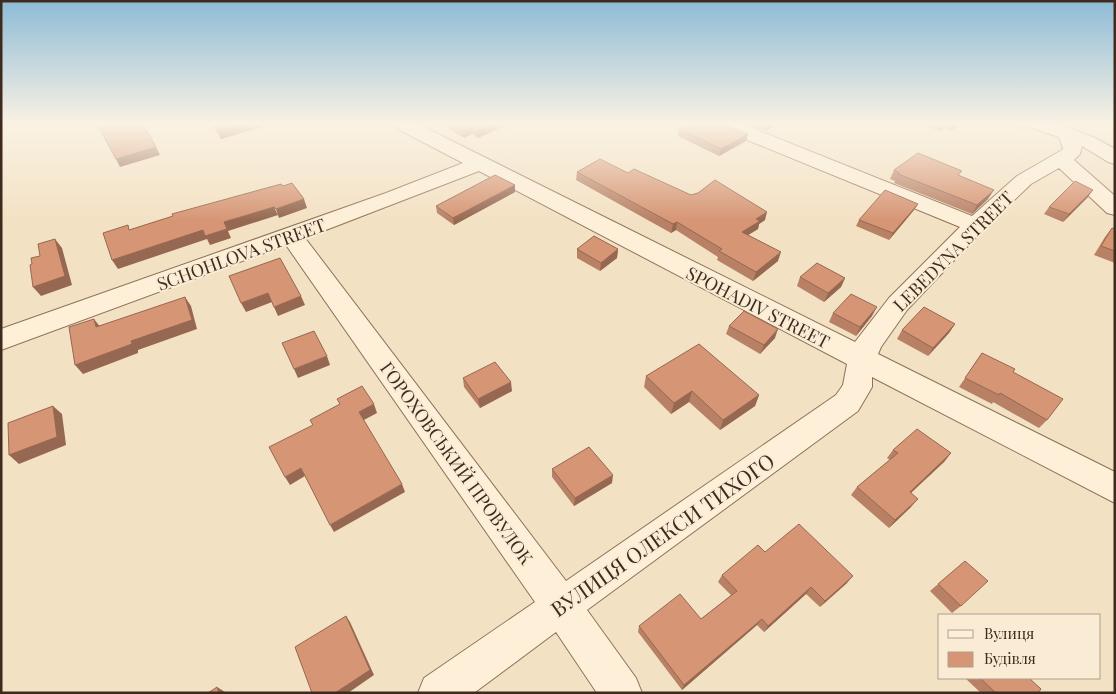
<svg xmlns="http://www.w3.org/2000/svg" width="1116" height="694" viewBox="0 0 1116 694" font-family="'Playfair Display',serif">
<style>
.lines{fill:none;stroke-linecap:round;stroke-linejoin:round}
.minor-casing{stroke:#907157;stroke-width:2}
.minor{fill:#fdefd8;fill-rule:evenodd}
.wall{fill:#b88064}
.shaded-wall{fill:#966851}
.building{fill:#d69574;stroke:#966851}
.labels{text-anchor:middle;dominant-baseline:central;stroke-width:4;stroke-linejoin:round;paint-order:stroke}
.street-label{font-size:18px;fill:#3e2b1d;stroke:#faecd4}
.near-street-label{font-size:21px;fill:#3e2b1d;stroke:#faecd4}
</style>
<rect width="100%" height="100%" fill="#f3e1c3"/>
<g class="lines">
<g class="minor-casing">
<path id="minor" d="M394 124H418L855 342 889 298 960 227 718 128 716 124H742L972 216 1017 176 1062 150 1063 148 1059 137 1032 128 1030 124H1059L1095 138 1115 149V164L1108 162 1082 146 1080 154 1074 160 1115 196V215L1107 213 1059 168 1031 184 983 230 907 310 881 347 878 354 1115 472V503L872 377V387L858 411 587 610 636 678 642 693H597L556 632 474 693H418L424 678 535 602 286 245 1 350V329L386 193 463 163 396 128ZM479 171 847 364 843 385 836 395 566 581 305 238Z"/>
</g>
<use href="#minor" class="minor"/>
</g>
<path class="wall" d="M212 124H264V126L221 139Z
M442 124H506V125L478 138 472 134 464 138Z
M747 124H777L765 131Z
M921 124H961L951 131 944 128 939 131Z
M679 129 748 134 746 141 719 156 678 136Z
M894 170 960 176 988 199 972 214 894 183 895 181 890 179Z
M577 172 628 173 691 195 698 193 765 220 759 224 758 229 748 235 778 261 753 281 717 260 718 257 676 230 671 233 576 180Z
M515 192 454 225 437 213 436 206Z
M1088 197 1063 222 1044 214 1049 207Z
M918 204 914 210 889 240 856 226 859 220Z
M1112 228 1115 229V263L1094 255 1105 237Z
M577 249H618L617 258 600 271 577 258Z
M800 277 845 278 841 287 824 302 797 286Z
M833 313 872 316 856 336 829 322Z
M955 324 949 333 928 356 897 339 902 330Z
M729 326 775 338 760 354 726 334Z
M982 353 1013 372 1047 420 1039 428 993 402 992 404 959 387Z
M646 376 759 395 755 406 720 430 689 402 671 414 644 387Z
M463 378 512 391 480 408 464 387Z
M893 450 951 453 944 462 911 493V507L889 528 851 495 857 487 890 460 887 458Z
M552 469 612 483 574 506 552 477Z
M765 552 847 583 820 607 806 594 764 632 757 625 682 690 638 632 639 626 701 619 731 595 718 582 722 575Z
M965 561 961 606 952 613 930 591Z
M965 678H1029L1038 693H981Z"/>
<path class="shaded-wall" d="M239 124H264V126L221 139 218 130Z
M493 124H506V125L478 138 477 131Z
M767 124H777L765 131Z
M942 124H945L944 128 939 131Z
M954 124H961L951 131Z
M471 128 472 134 464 138 463 131Z
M748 134 746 141 719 156 721 149Z
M156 147 160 155 120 167 116 159Z
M515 185V192L454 225 453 218Z
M994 190 988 199 972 214 977 205Z
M1093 190 1088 197 1063 222 1069 214Z
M304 199 307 208 279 218 276 209Z
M918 204 914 210 889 240 893 233Z
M274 207 278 215 228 231 231 238 210 245 207 239 118 269 112 260 224 222Z
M767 212 765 220 759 224 758 229 740 240 742 232 756 219Z
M677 222 676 230 671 233 673 224Z
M55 239 62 248 72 285 41 296 33 287Z
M618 249 617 258 600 271 601 263Z
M781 252 778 261 753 281 756 272Z
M845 278 841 287 824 302 828 293Z
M268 293 272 302 246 312 241 303Z
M301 296 305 305 278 316 274 307Z
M185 297 191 306 197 329 138 350V353L83 374 75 365Z
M877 307 872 316 856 336 860 327Z
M94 319 101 328 96 327Z
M955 324 949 333 928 356 933 348Z
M778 329 775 338 760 354 764 345Z
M327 356 330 365 298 378 294 369Z
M511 382 512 391 480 408 478 399Z
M692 391 689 402 671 414 674 403Z
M759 395 755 406 720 430 723 420Z
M374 404 377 413 362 421 359 412Z
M53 406 62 414 66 445 19 464 9 455Z
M951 453 944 462 903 500 910 492Z
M301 468 305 476 290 485 285 477Z
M613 475 612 483 574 506 575 498Z
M402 484 405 492 334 532 330 525Z
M918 499 911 507 889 528 895 520Z
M853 576 847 583 820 607 825 601Z
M811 587 806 594 764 632 768 626Z
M346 616 350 622 374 675 348 693H335Z
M762 619 757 625 682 690 684 685Z
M217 687 225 692V693H219Z"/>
<path class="building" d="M97 124H143L156 147 116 159Z
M214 124H239L218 130Z
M452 124H493L477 131 471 128 463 131Z
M687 124H724L748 134 721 149 679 129Z
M918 153 962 171 958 175 994 190 977 205 898 174 899 173 894 170Z
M600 159 628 173 634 169 691 195 698 193 715 180 767 212 756 219 760 221 742 232 781 252 756 272 719 251 722 249 677 222 673 224 577 172Z
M495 175 515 185 453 218 436 206Z
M1075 181 1093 190 1069 214 1049 207Z
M292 183 304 199 276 209 274 207 224 222 227 229 205 236 203 230 112 260 103 233 128 225 129 230 173 216 172 214 281 184 283 186Z
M885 190 918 204 893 233 859 220Z
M1112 228 1115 229V251L1101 246Z
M594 236 618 249 601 263 577 249Z
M55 239 65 276 33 287 30 265 32 264 31 258 40 256 38 244Z
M280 258 301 296 274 307 268 293 241 303 229 276Z
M817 263 845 278 828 293 800 277Z
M851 294 877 307 860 327 833 313Z
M185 297 192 320 131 341 132 344 75 365 69 327 94 319 96 327Z
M924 307 955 324 933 348 902 330Z
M744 311 778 329 764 345 729 326Z
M314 331 327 356 294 369 282 343Z
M699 344 759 395 723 420 692 391 674 403 646 376Z
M982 353 1015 369 1013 372 1063 399 1047 420 1000 393 999 395 965 378Z
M495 362 511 382 478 399 463 378Z
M362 386 374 404 359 412 402 484 330 525 301 468 285 477 269 447 313 425 310 420 340 404 337 399Z
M53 406 57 437 9 455 8 423Z
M917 429 951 453 910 492 918 499 895 520 857 487 898 453 893 450Z
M589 447 613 475 575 498 552 469Z
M799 524 853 576 825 601 811 587 768 626 762 619 684 685 639 626 680 594 701 619 737 591 722 575 758 545 765 552Z
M965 561 988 581 961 606 938 584Z
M346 616 370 670 335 693H312L295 647Z
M980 678H1029L1041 689 1038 693H996Z
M217 687 219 693H208Z"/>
<linearGradient id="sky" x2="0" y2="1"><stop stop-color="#8dbbd6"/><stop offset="0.56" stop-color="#faf2e4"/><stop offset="1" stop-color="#faf2e4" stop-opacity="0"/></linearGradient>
<rect width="1116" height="221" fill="url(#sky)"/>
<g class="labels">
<g class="street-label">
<text transform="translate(953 251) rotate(-45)">LEBEDYNA STREET</text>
<text transform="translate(241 254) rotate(-20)">SCHOHLOVA STREET</text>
<text transform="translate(758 307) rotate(27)">SPOHADIV STREET</text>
<text transform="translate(457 463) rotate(54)">ГОРОХОВСЬКИЙ ПРОВУЛОК</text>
</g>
<g class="near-street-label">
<text transform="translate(662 534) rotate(-35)">ВУЛИЦЯ ОЛЕКСИ ТИХОГО</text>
</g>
</g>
<rect width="1116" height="694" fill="none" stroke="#3e2b1d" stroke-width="5"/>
<rect x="938" y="614" width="162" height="65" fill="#faecd4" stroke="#af9f8b"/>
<rect x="948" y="630" width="25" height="8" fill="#fdefd8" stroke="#af9f8b"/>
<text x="984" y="639" font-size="15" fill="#3e2b1d">Вулиця</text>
<rect x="948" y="652" width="25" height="15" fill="#d69574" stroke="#af9f8b"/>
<text x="984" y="664" font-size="15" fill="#3e2b1d">Будівля</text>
</svg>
